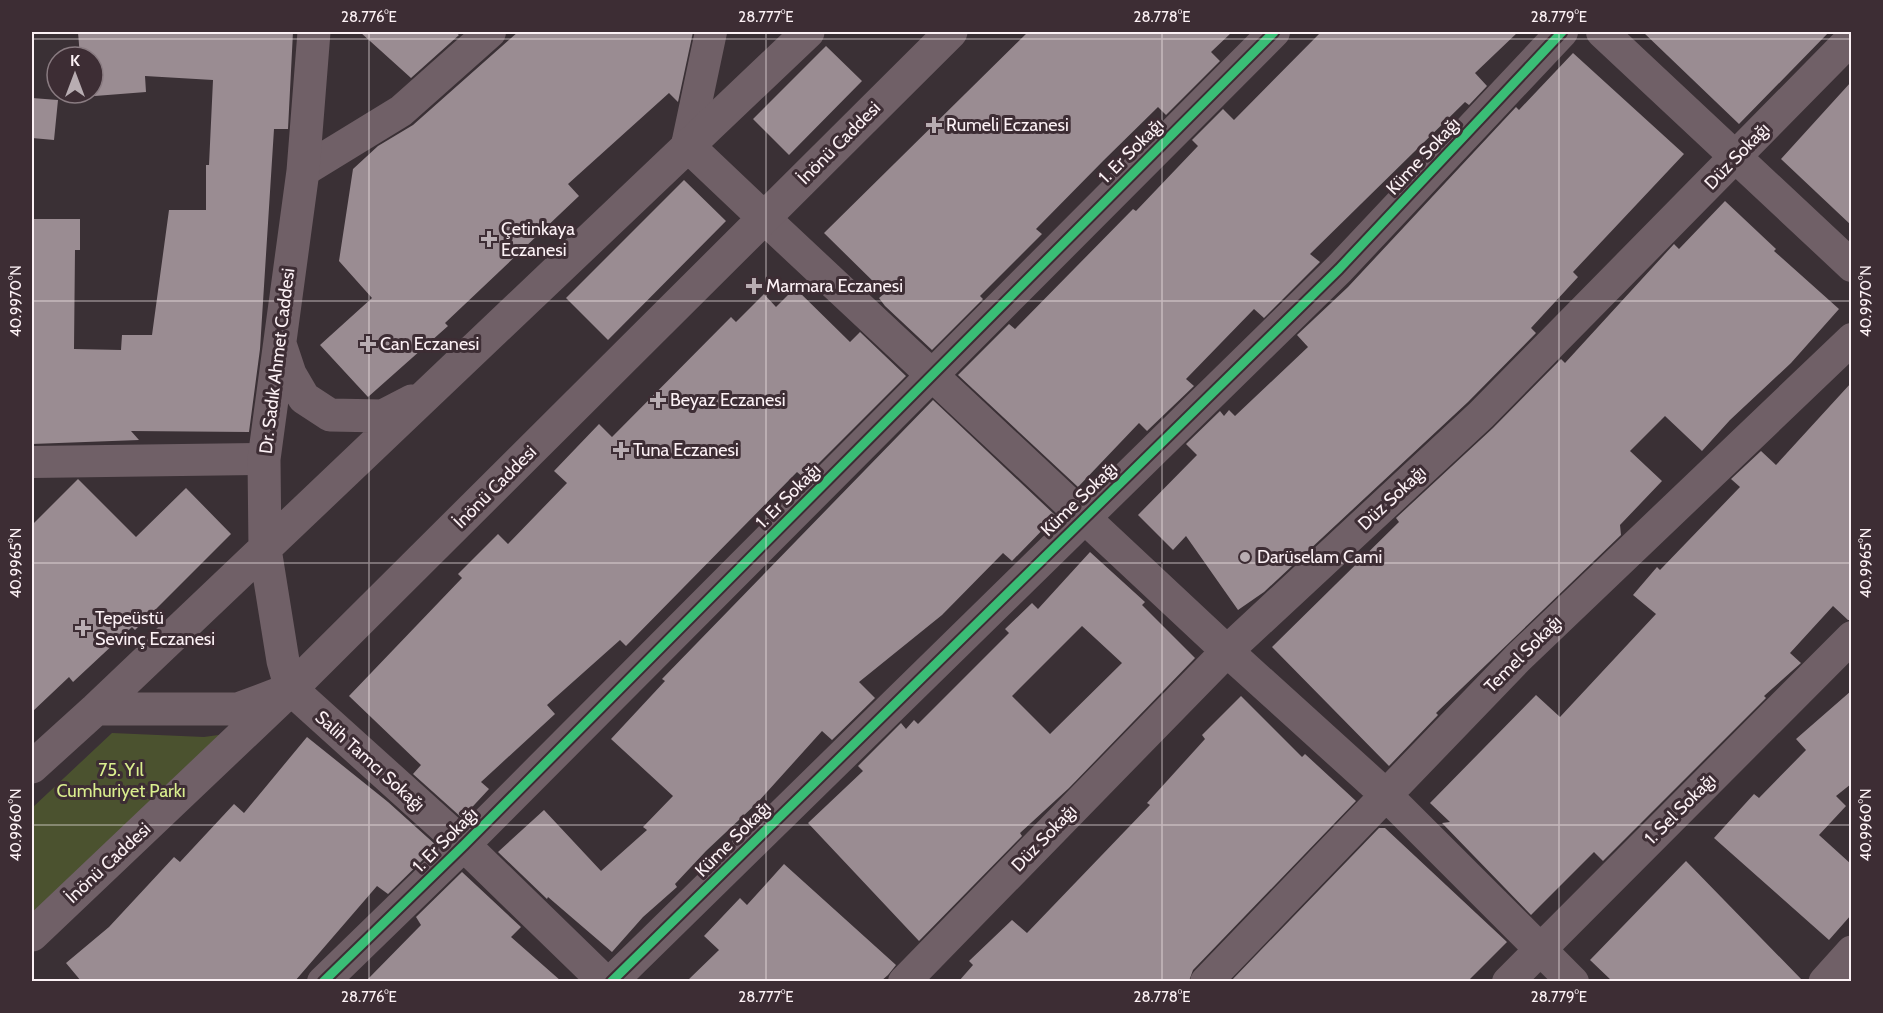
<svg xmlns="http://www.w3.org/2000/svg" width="1883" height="1013" viewBox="0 0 1883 1013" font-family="Cabin,sans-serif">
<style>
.green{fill:#4b522f}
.building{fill:#9a8c92;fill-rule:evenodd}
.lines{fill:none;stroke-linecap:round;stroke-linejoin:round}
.minor{stroke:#706067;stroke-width:32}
.tertiary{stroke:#706067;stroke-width:33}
.cycleway-casing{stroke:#3d2d34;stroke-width:13}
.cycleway{stroke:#3abd76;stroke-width:9}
.ticks{fill:none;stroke:#fcf1f5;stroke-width:1.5;stroke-opacity:0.45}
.poi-dot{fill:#b8adb2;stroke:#3d2d34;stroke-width:2}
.labels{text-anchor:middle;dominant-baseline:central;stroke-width:6;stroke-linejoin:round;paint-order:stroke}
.poi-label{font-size:18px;fill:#fcf1f5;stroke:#3d2d34;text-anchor:start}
.street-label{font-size:18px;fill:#fcf1f5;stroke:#3d2d34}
.park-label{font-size:18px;fill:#daee8e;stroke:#3d2d34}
.neatline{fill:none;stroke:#fcf1f5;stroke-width:2}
.ticks-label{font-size:15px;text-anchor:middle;fill:#fcf1f5}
</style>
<rect width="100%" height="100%" fill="#3a3035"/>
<path class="green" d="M112 733 204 737 233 733 32 919V808Z"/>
<path class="building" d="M78 32H293L288 129H274L260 349 249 432 131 431 139 440 32 444V219H80V250H75L74 349 121 350 122 335H152L169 210H206V165H209L213 80 145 76 146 92 82 97V93H93V57H80Z
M360 32H455L459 35 411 78Z
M518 32H693L678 102 669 93 568 184 579 196 445 323 448 326 368 397 320 345 372 298 339 261 353 169 378 146 413 125Z
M1028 32H1232L1211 52 1220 61 1166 115 1158 107 1104 160 1036 229 1042 234 980 296 983 299 932 350 885 306 879 298 885 293 824 233Z
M1321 32H1518L1475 73 1487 86 1469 105 1465 102 1310 254 1320 262 1264 318 1254 309 1186 379 1194 386 1147 431 1139 423 1078 487 958 375 1009 324 1015 329 1133 209 1136 211 1198 146 1192 140 1223 109 1234 120Z
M1643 32H1829L1739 124Z
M826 46 862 81 789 155 753 119Z
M1573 53 1684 154 1573 272 1578 277 1531 328 1536 333 1468 402 1264 592 1238 610 1186 536 1173 550 1138 515 1197 455 1186 444 1220 411 1224 416 1229 410 1235 416 1308 347 1297 335 1348 287 1516 107 1519 110Z
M1851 82V225L1781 159Z
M32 98 58 100 54 140 32 138Z
M684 180 726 221 608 340 566 298Z
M1725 201 1776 249 1774 251 1839 309 1791 363 1730 420 1702 451 1665 416 1630 451 1662 481 1620 525 1621 535 1436 713 1438 715 1389 766 1272 647 1399 522 1396 518 1493 428 1561 359 1565 363 1674 244 1679 249Z
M795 288 850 342 860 332 906 376 804 478 797 472 626 646 620 640 547 705 555 714 481 782 489 789 462 818 413 774 421 765 349 696 462 578 458 574 498 534 508 544 567 483 554 471 599 424 612 437 731 317 736 322 764 294 776 307Z
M1851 383V620H1848L1833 606 1790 653 1801 663 1764 696 1766 698 1603 861 1594 852 1531 915 1442 823 1450 822 1430 803 1536 695 1560 717 1656 614 1633 595 1657 567 1660 570 1740 487 1731 479 1761 451 1776 465Z
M933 400 1056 516 1012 561 1003 553 942 615 859 682 875 698 832 740 822 731 758 802 706 851 675 884 677 887 643 917 612 952 548 897 547 899 498 852 544 810 601 871 647 830 643 827 673 796 611 739 665 681 662 679Z
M78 479 136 537 186 488 231 534 135 630 132 627 73 682 69 677 32 712V525Z
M1090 552 1145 602 1142 605 1195 658 1069 788 1020 833 1022 836 919 941 808 823 863 771 858 766 901 723 906 729 914 720 918 724 1009 633 1005 629 1032 603 1038 609ZM1082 626 1122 663 1050 734 1012 696Z
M1851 691V784L1836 796 1846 806 1819 835 1851 864V915L1829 940 1714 838 1754 794 1759 798 1806 750 1796 739Z
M1241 696 1302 757 1305 754 1356 801 1193 970 1189 981H959L973 965 969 961 1012 920 1027 933 1150 805 1147 803 1205 739 1202 735Z
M307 737 388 802 437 846 388 894 377 886 295 981H81L66 963 109 927 174 857 180 862 234 804 244 813Z
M1379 828H1385L1507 942 1468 981H1231Z
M1686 861 1803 981H1612L1590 960Z
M784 864 896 965 888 975 881 981H687L719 950 704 936 740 898 747 905Z
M462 872 521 927 511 937 561 981H366L421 925 416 917Z"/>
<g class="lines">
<path class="minor" d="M1602 32 1852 266
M687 145 711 32
M303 171 401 111 490 32
M764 218 1227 651 1386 795 1573 982
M32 462 264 459
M323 982 464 845 1274 32
M611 982 1339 269 1562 32
M904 982 1227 651 1481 415 1852 38
M1206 982 1518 658 1852 339
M1508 982 1852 637"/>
<path class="tertiary" d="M687 145 764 218
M280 344 290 374 304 398 330 415 383 416 412 401
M291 689 283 661 265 549 264 459 303 171 314 32
M291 689 464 845 605 982
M96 709H238L278 694
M32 767 96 709 808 32
M32 935 291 689 951 32
M1825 982 1852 952"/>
<g class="cycleway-casing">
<path id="cycleway" d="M323 982 464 845 1274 32
M611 982 1339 269 1562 32"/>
</g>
<use href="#cycleway" class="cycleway"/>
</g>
<path class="ticks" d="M369 32V982M766 32V982M1162 32V982M1559 32V982M32 39H1852M32 301H1852M32 563H1852M32 825H1852"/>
<g class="poi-dot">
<path d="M931 116h6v6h6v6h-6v6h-6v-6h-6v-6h6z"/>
<path d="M486 230h6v6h6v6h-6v6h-6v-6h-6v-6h6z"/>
<path d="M751 277h6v6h6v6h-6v6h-6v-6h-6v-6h6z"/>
<path d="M365 335h6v6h6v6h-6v6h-6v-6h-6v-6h6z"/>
<path d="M655 391h6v6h6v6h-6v6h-6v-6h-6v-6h6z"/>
<path d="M618 441h6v6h6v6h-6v6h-6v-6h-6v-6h6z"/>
<circle cx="1245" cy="557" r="6"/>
<path d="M80 619h6v6h6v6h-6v6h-6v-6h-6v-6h6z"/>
</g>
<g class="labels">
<g class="poi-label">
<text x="946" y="125">Rumeli Eczanesi</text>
<text x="501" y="229">Çetinkaya<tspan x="501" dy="21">Eczanesi</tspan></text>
<text x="766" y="286">Marmara Eczanesi</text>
<text x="380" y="344">Can Eczanesi</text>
<text x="670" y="400">Beyaz Eczanesi</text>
<text x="633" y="450">Tuna Eczanesi</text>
<text x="1257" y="557">Darüselam Cami</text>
<text x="95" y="618">Tepeüstü<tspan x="95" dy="21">Sevinç Eczanesi</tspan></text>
</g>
<g class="street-label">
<text transform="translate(839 143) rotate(-45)">İnönü Caddesi</text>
<text transform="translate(1131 151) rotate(-45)">1. Er Sokağı</text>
<text transform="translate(1423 156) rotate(-47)">Küme Sokağı</text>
<text transform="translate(1737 156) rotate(-46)">Düz Sokağı</text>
<text transform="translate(277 361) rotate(-83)">Dr. Sadık Ahmet Caddesi</text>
<text transform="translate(495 487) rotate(-45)">İnönü Caddesi</text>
<text transform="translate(788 496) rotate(-45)">1. Er Sokağı</text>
<text transform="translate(1392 498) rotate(-43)">Düz Sokağı</text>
<text transform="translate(1079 499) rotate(-44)">Küme Sokağı</text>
<text transform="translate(1523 654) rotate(-45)">Temel Sokağı</text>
<text transform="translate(370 761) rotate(42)">Salih Tamcı Sokağı</text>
<text transform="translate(1680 809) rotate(-45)">1. Sel Sokağı</text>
<text transform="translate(1044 838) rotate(-46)">Düz Sokağı</text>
<text transform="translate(733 839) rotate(-45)">Küme Sokağı</text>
<text transform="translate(445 840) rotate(-45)">1. Er Sokağı</text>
<text transform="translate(108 863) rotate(-43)">İnönü Caddesi</text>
</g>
<g class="park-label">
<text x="121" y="770">75. Yıl<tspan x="121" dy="21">Cumhuriyet Parkı</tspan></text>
</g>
</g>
<rect width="1883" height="1013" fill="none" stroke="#3d2d34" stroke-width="66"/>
<g transform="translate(75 75)"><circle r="28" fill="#3d2d34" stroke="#897b81" stroke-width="1.5"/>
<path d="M0-4.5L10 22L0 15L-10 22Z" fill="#b8adb2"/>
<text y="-9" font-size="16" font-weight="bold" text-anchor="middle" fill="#fcf1f5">K</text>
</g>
<rect x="33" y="33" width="1817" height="947" class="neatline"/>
<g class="ticks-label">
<text x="369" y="22">28.776°E</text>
<text x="766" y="22">28.777°E</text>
<text x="1162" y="22">28.778°E</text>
<text x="1559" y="22">28.779°E</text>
<text transform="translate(16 301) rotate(-90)" y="5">40.9970°N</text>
<text transform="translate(1866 301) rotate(-90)" y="5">40.9970°N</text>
<text transform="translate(16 563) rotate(-90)" y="5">40.9965°N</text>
<text transform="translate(1866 563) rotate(-90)" y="5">40.9965°N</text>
<text transform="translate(16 825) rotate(-90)" y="5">40.9960°N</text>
<text transform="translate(1866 825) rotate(-90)" y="5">40.9960°N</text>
<text x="369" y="1002">28.776°E</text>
<text x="766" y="1002">28.777°E</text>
<text x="1162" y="1002">28.778°E</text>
<text x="1559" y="1002">28.779°E</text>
</g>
</svg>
